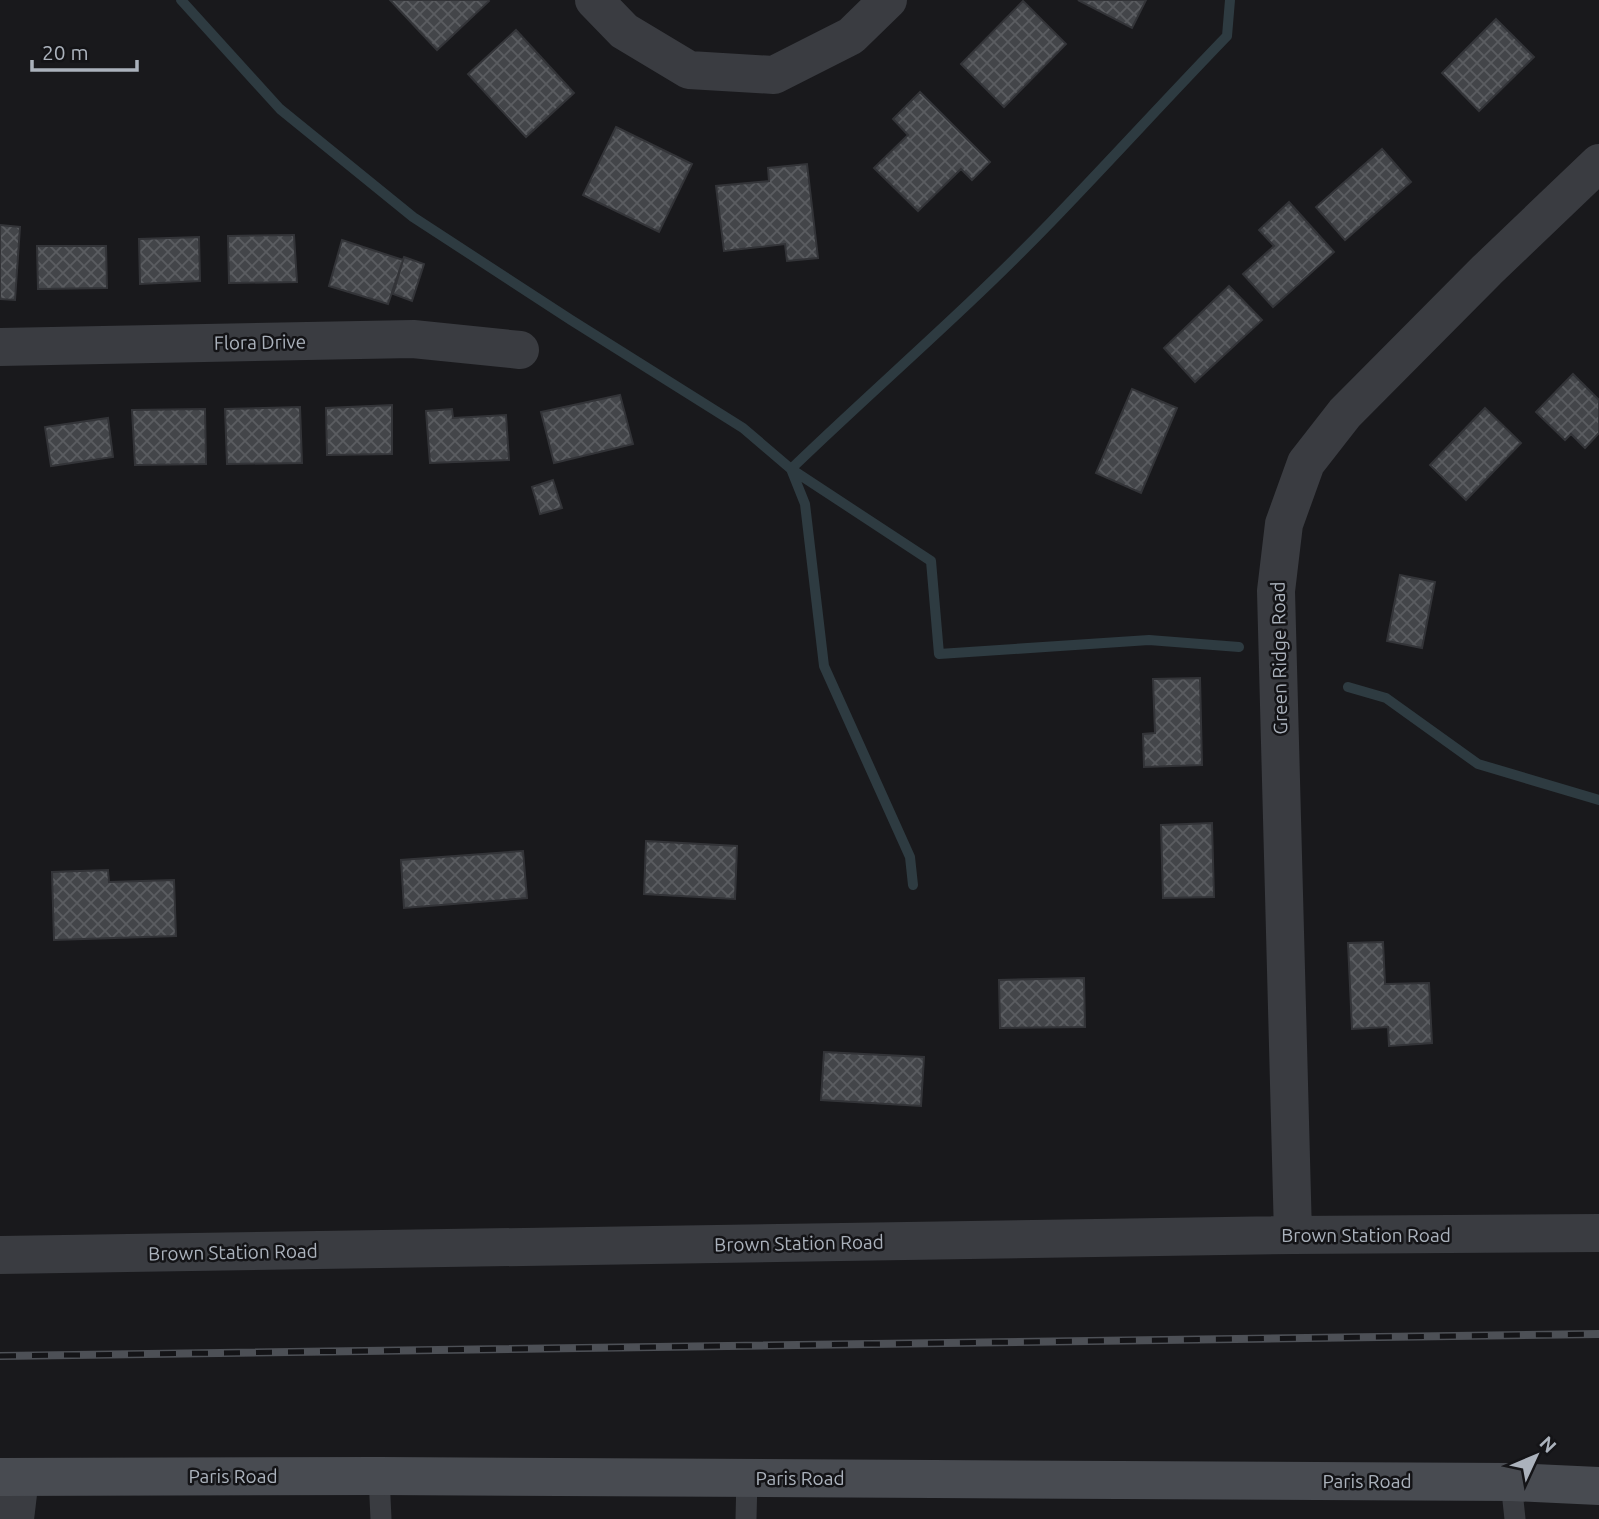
<svg xmlns="http://www.w3.org/2000/svg" width="1599" height="1519" viewBox="0 0 1599 1519" font-family="Ubuntu,sans-serif">
<style>
.lines{fill:none;stroke-linecap:round;stroke-linejoin:round}
.stream{stroke:#2e3b41;stroke-width:10}
.building{fill:url(#building-cross-hatch);stroke:#333438;stroke-width:2}
.lane{stroke:#3a3c41;stroke-width:21}
.street{stroke:#3a3c41;stroke-width:38}
.secondary{stroke:#484b51;stroke-width:38}
.rail-casing{stroke:#4d5056;stroke-width:8}
.rail{stroke:#141417;stroke-width:5;stroke-dasharray:16;stroke-linecap:butt}
.labels{text-anchor:middle;dominant-baseline:central;stroke-width:5;stroke-linejoin:round;paint-order:stroke}
.street-label{font-size:19px;fill:#abb2bc;stroke:#141417}
</style>
<defs>
<pattern id="building-cross-hatch" width="8" height="8" patternUnits="userSpaceOnUse" patternTransform="scale(1.75)"><rect width="8" height="8" fill="#434549"/><path d="M0 0l8 8M0 8l8-8" fill="none" stroke="#5b5d61"/></pattern>
</defs>
<rect width="100%" height="100%" fill="#19191c"/>
<g class="lines">
<path class="stream" d="M181 0 280 109 413 217 571 320 743 428 791 469 805 504 824 666 910 857 913 885
M1230 0 1227 36C1167 98 1109 162 1049 224 966 310 876 387 791 469L931 561 939 654 1149 640 1239 647
M1348 687 1386 698 1478 764 1599 800"/>
</g>
<path class="building" d="M390 0H488L489 1 437 50Z
M1078 0H1146L1132 28Z
M1023 1 1066 44 1004 107 961 64Z
M1496 19 1534 57 1479 111 1442 73Z
M516 30 574 93 526 137 468 74Z
M920 92 990 162 972 180 961 169 918 211 874 168 908 135 893 119Z
M616 127 692 164 659 232 583 195Z
M1382 149 1411 182 1345 240 1316 207Z
M807 164 818 258 787 261 785 244 724 251 716 186 769 181 768 168Z
M1289 202 1334 252 1273 307 1243 274 1274 246 1259 230Z
M0 225 20 227 15 300 0 299Z
M294 235 297 282 229 283 228 236Z
M199 237 200 281 140 284 139 239Z
M342 240 403 260 388 304 329 286Z
M37 246H106L107 288 38 289Z
M404 257 424 264 412 301 393 294Z
M1229 286 1262 320 1195 382 1164 348Z
M1573 374 1599 400V433L1585 448 1571 434 1565 440 1536 412Z
M1132 389 1177 408 1141 493 1096 473Z
M620 395 633 444 554 463 541 412Z
M392 405V454L327 455 326 408Z
M300 407 302 463 227 464 225 409Z
M1485 408 1521 443 1466 500 1430 465Z
M205 409 206 464 135 465 132 410Z
M452 409 453 418 506 415 509 460 430 463 426 411Z
M108 418 113 457 51 466 45 427Z
M553 480 562 508 540 514 532 487Z
M1400 575 1435 582 1422 648 1387 641Z
M1200 678 1202 765 1144 767 1143 734 1155 733 1153 679Z
M1212 823 1214 897 1163 898 1161 825Z
M646 841 737 846 735 899 644 894Z
M523 851 527 898 404 908 401 860Z
M108 870 109 882 174 880 176 936 54 940 52 872Z
M1383 942 1385 984 1429 983 1432 1043 1389 1046 1388 1027 1352 1029 1348 943Z
M1084 978 1085 1027 1000 1028 999 980Z
M824 1052 924 1057 921 1106 821 1100Z"/>
<g class="lines">
<path class="lane" d="M379 1476 381 1519
M1511 1482 1515 1519
M746 1519 747 1477"/>
<path class="street" d="M594 0 624 31 689 70 774 75 851 36 888 0
M0 347 413 339 520 350
M1293 1235 1276 591 1284 524 1306 463 1345 413 1487 270 1599 163
M0 1255 1293 1235 1599 1233
M15 1519 20 1477"/>
<path class="secondary" d="M0 1477 379 1476 1511 1482 1599 1486"/>
<g class="rail-casing">
<path id="rail" d="M0 1356 1599 1334"/>
</g>
<use href="#rail" class="rail"/>
</g>
<g class="labels">
<g class="street-label">
<text transform="translate(260 342) rotate(-1)">Flora Drive</text>
<text transform="translate(1279 658) rotate(-91)">Green Ridge Road</text>
<text x="1366" y="1235">Brown Station Road</text>
<text transform="translate(799 1243) rotate(-1)">Brown Station Road</text>
<text transform="translate(233 1252) rotate(-1)">Brown Station Road</text>
<text x="233" y="1476">Paris Road</text>
<text x="800" y="1478">Paris Road</text>
<text x="1367" y="1481">Paris Road</text>
</g>
</g>
<g transform="translate(1536 1456) rotate(46)" stroke="#141417" stroke-width="5" paint-order="stroke">
<path d="M0-5L12 26L0 18L-12 26Z" fill="#abb2bc"/>
<text y="-10" font-size="19" font-weight="bold" text-anchor="middle" fill="#abb2bc">N</text>
</g>
<path d="M32 60v10h105v-10" fill="none" stroke="#abb2bc" stroke-width="3.5"/>
<text x="42" y="60" font-size="21" fill="#abb2bc" stroke="#141417" stroke-width="5" paint-order="stroke">20 m</text>
</svg>
